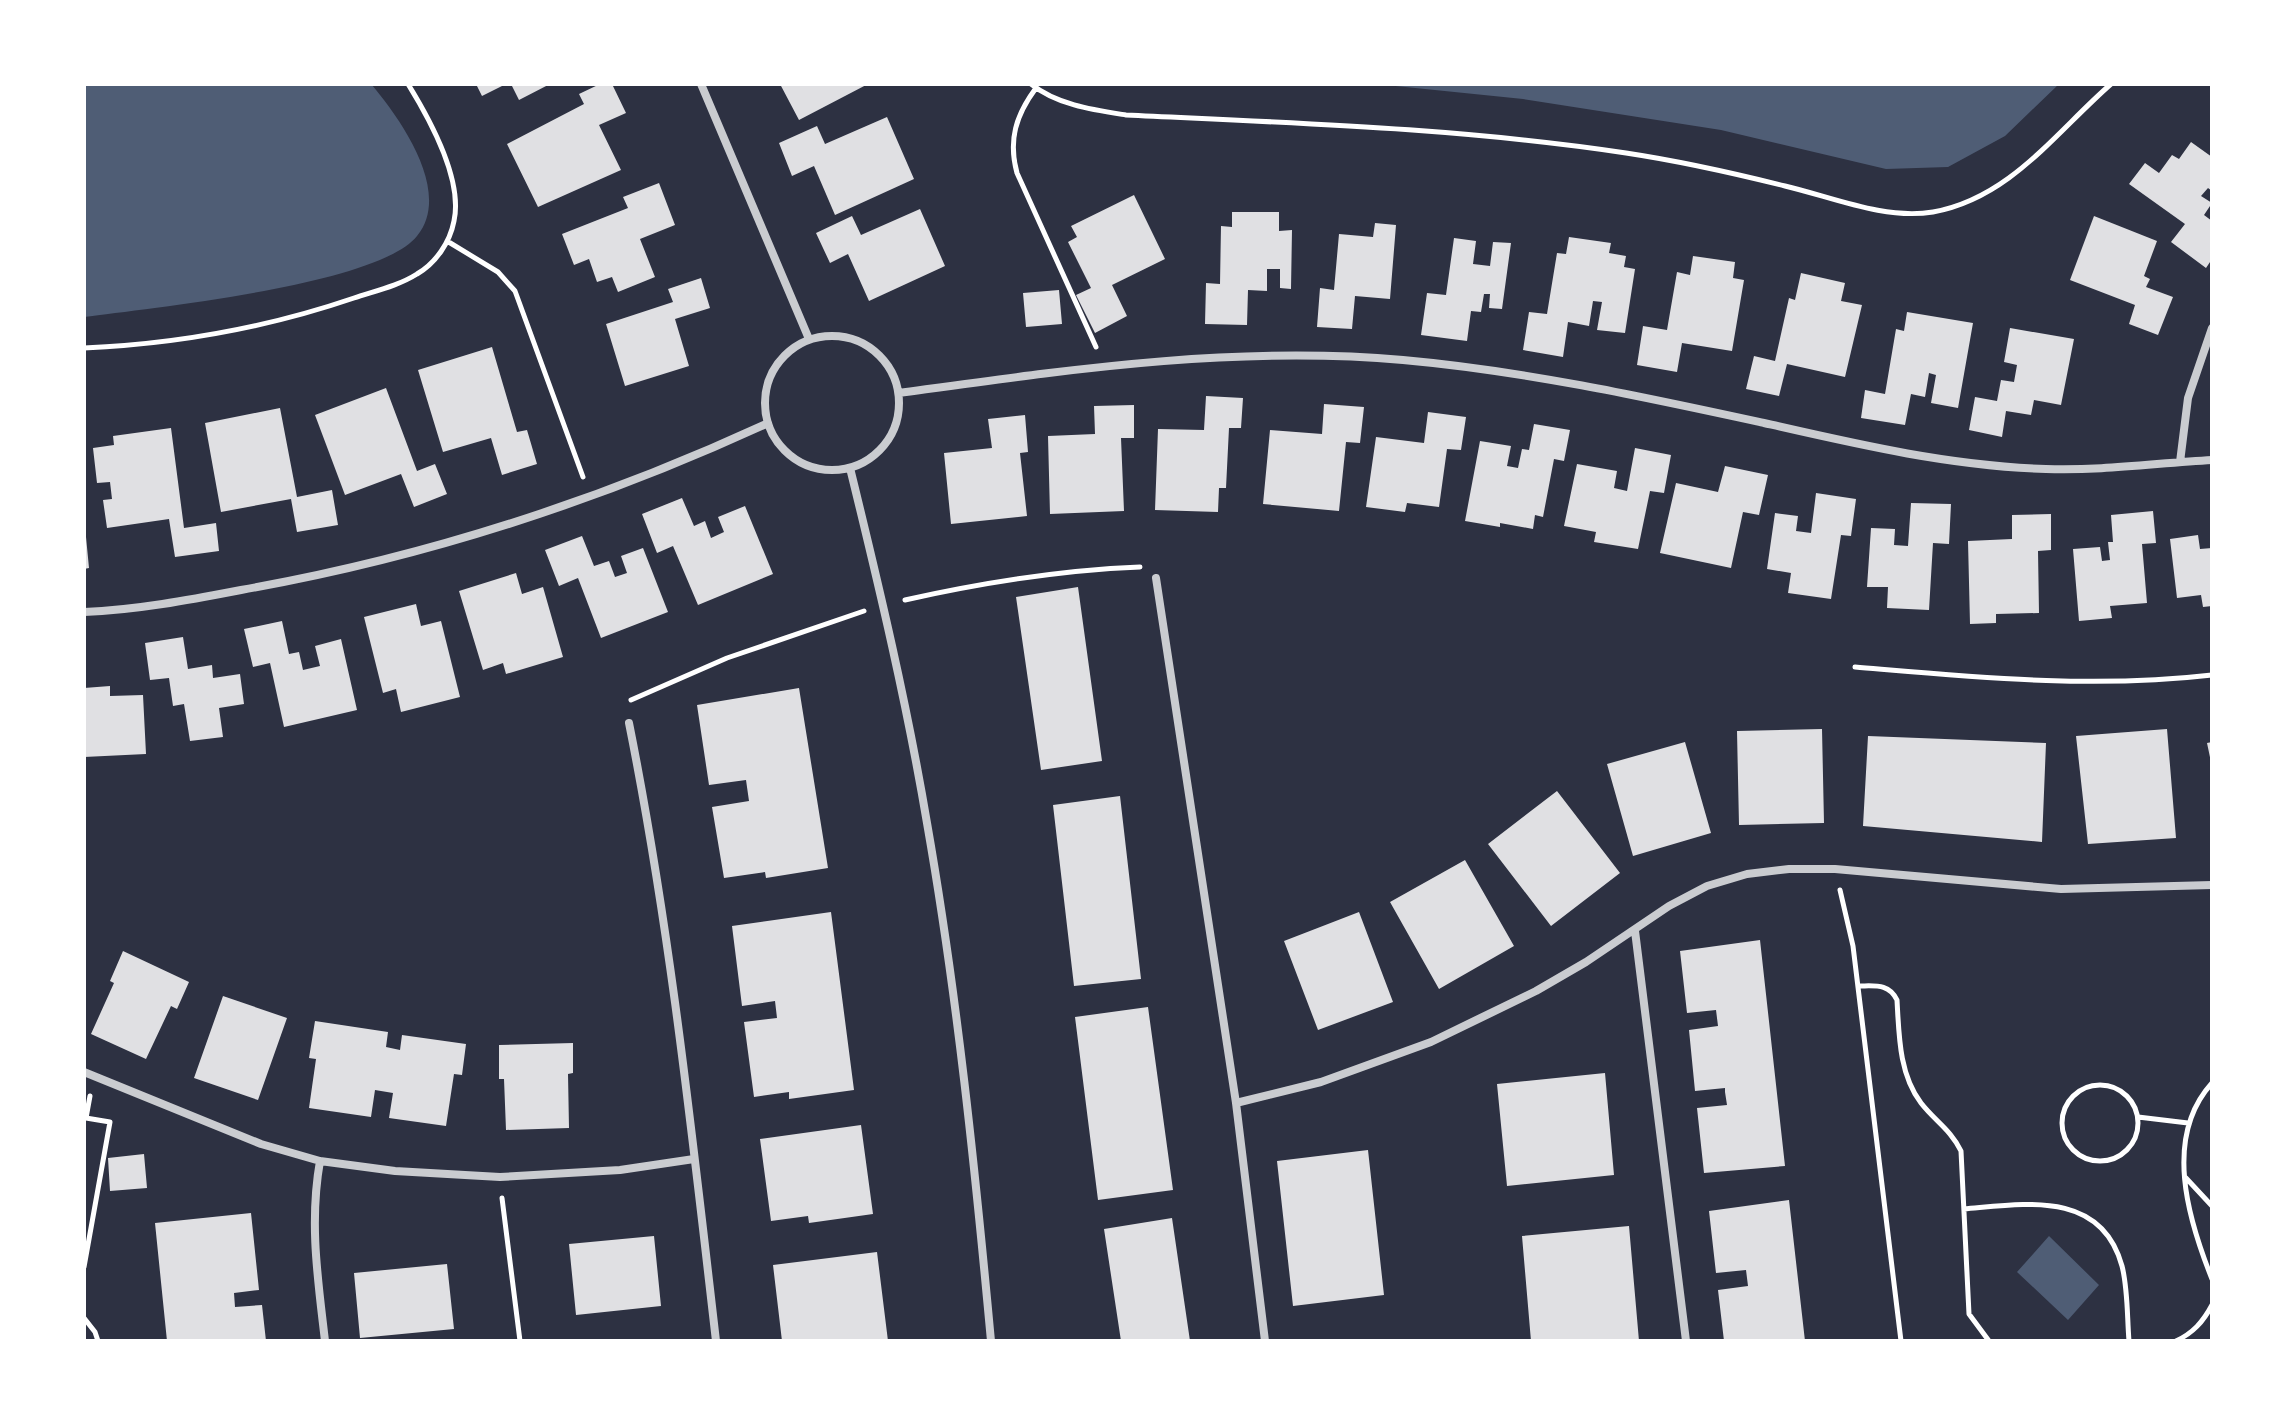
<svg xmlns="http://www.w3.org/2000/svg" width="2296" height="1425" viewBox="0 0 2296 1425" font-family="'Crimson Pro',serif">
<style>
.water{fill:#4f5d75}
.building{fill:#e0e0e3}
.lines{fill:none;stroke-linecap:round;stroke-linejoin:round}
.path{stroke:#fff;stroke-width:5}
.minor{stroke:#caccd0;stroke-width:8}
</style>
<rect width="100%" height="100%" fill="#2d3142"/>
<path class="water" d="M84 84H371C400 118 453 192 417 236 378 285 152 308 84 317Z
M1376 84H2059L2005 136 1948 167 1886 169 1721 130 1523 99Z
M2049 1236 2099 1285 2068 1320 2017 1272Z"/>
<path class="building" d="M476 84H506L482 96Z
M511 84H550L519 100Z
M600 84H612L626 113 599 125 621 170 538 207 507 144 584 104 579 94Z
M780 84H868L799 120Z
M887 117 914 179 835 215 814 166 792 176 779 143 817 126 825 144Z
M2191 142 2212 157V191L2208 188 2201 196 2212 203 2204 215 2212 221V259L2206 268 2171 242 2185 224 2129 184 2145 163 2159 173 2172 155 2179 159Z
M659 183 675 225 640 239 655 277 618 292 612 277 597 282 589 259 574 265 562 234 628 208 623 197Z
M1134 195 1165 259 1112 285 1127 316 1095 333 1076 295 1091 288 1068 242 1077 237 1071 226Z
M920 209 945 266 869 301 848 254 830 263 816 233 852 216 861 235Z
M1232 212H1279V231L1292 230 1291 289 1280 288V269H1267V291L1248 290 1247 325 1205 324 1206 283 1220 284 1221 226 1232 227Z
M2094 216 2157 241 2144 276 2150 279 2146 287 2173 297 2158 335 2129 324 2135 305 2070 280Z
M1375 223 1396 225 1390 299 1355 296 1352 329 1317 327 1320 288 1334 290 1339 234 1373 237Z
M1569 237 1611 243 1609 253 1626 256 1624 267 1635 269 1625 333 1597 330 1602 302 1593 301 1589 326 1568 322 1563 357 1523 350 1529 312 1547 314 1557 253 1566 254Z
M1454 238 1476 241 1473 264 1490 266 1493 242 1511 243 1502 309 1489 308 1490 294H1484L1481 312 1471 311 1467 341 1421 335 1427 293 1446 295Z
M1693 256 1735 262 1733 278 1744 280 1732 351 1682 343 1677 372 1637 365 1643 326 1667 330 1677 272 1690 275Z
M1801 273 1845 283 1841 301 1862 305 1845 377 1787 364 1779 396 1746 389 1754 356 1775 361 1789 298 1795 300Z
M701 278 710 308 675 319 689 366 625 386 606 324 673 302 668 289Z
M1059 290 1062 324 1026 327 1023 293Z
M1907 312 1973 323 1958 408 1931 403 1936 375 1929 373 1925 397 1911 394 1905 425 1861 418 1865 390 1885 394 1896 329 1904 331Z
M2010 328 2074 339 2061 405 2034 400 2031 415 2006 411 2002 437 1969 430 1975 397 1997 401 2001 380 2014 382 2017 365 2004 362Z
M492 347 517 432 527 430 537 464 502 475 491 438 443 452 418 370Z
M386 388 417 471 435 464 447 494 414 507 401 474 345 495 315 415Z
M1206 396 1243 398 1241 428H1229L1226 488H1219L1218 512 1155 510 1158 429 1204 430Z
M1324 404 1364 407 1360 443 1346 442 1339 511 1263 504 1270 430 1322 434Z
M1134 405V438H1121L1124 511 1050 514 1048 436 1095 434 1094 406Z
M280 408 297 497 332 490 338 525 297 532 291 499 221 512 205 423Z
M1428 412 1466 417 1461 450 1447 449 1439 507 1407 503 1405 512 1366 507 1376 437 1424 443Z
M1025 415 1028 452 1020 453 1027 516 951 524 944 453 992 448 988 419Z
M1534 424 1570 430 1564 461 1554 459 1543 517 1535 515 1533 529 1500 523V527L1465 521 1480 441 1511 446 1507 466 1518 468 1522 449 1529 450Z
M171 428 184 528 216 523 219 551 175 557 169 519 107 528 103 500 112 499 110 482 97 483 93 448 114 445 113 436Z
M1635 448 1671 455 1664 493 1650 491 1638 549 1594 542 1596 532 1564 526 1577 464 1617 471 1614 488 1627 491Z
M1725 466 1768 475 1759 515 1743 512 1731 568 1660 553 1676 483 1718 492Z
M1816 493 1856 499 1851 536 1841 535 1831 599 1788 593 1791 573 1767 569 1775 513 1798 516 1796 531 1811 533Z
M682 498 694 526 705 521 711 538 724 532 718 517 745 506 773 574 698 605 673 546 657 553 642 514Z
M1911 503 1951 504 1949 544 1933 543 1929 610 1887 608 1888 587H1867L1871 528 1895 529 1894 545 1908 546Z
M2153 511 2156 543 2142 544 2147 603 2110 606 2112 618 2079 621 2073 549 2100 547 2102 561 2110 560 2108 542H2113L2111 515Z
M2051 514V550L2038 551 2039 613 1996 614V623L1970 624 1968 541 2012 539V515Z
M2198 535 2200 549 2212 548V606L2203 607 2201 595 2177 598 2170 539Z
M582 536 594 566 609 561 615 577 627 573 621 556 643 548 668 612 601 638 578 578 559 586 545 550Z
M86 537 89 568 84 569V538Z
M516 573 522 594 543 587 563 657 506 674 503 663 483 670 459 591Z
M1078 587 1102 761 1041 770 1016 597Z
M416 604 421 626 441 621 460 697 401 712 396 689 383 693 364 617Z
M282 621 289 654 299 652 303 670 320 666 315 646 341 639 357 710 284 727 270 663 253 667 244 629Z
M183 637 188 669 212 665 213 678 240 674 244 704 219 708 223 737 190 741 184 704 173 706 169 678 150 680 145 643Z
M110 686V696L143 695 146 754 84 757V688Z
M799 688 828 868 766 878 765 872 724 878 712 807 749 801 746 780 709 785 697 705Z
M1822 729 1824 823 1739 825 1737 731Z
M2167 729 2176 838 2088 844 2076 736Z
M1868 736 2046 743 2042 842 1863 826Z
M1685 742 1711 833 1633 856 1607 764Z
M2212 742V762H2211L2207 743Z
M1557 791 1620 873 1551 926 1488 844Z
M1120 796 1141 979 1074 986 1053 805Z
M1465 860 1514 946 1439 989 1390 902Z
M831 912 854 1090 789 1099V1092L754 1097 744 1022 777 1018 775 1001 742 1006 732 926Z
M1359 912 1393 1002 1318 1030 1284 941Z
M1760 940 1785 1166 1704 1173 1697 1108 1727 1105 1725 1092V1088L1695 1091 1689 1030 1718 1026 1716 1010 1687 1013 1680 951Z
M123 951 189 982 177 1009 171 1006 146 1059 91 1034 114 983 110 981Z
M223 996 287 1018 258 1100 194 1078Z
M1148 1007 1173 1190 1098 1200 1075 1017Z
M315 1021 388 1032 386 1047 400 1050 402 1035 466 1044 462 1075 454 1074 446 1126 389 1118 393 1093 375 1090 371 1117 309 1108 316 1059 309 1058Z
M573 1043V1073L568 1074 569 1128 506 1130 504 1079H499V1045Z
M1605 1073 1614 1175 1507 1186 1497 1084Z
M861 1125 873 1214 809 1223 808 1216 771 1221 760 1139Z
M1368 1150 1384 1295 1293 1306 1277 1161Z
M144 1154 147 1188 110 1191 108 1158Z
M1789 1200 1805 1341H1724L1718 1290 1748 1286 1746 1270 1716 1273 1709 1211Z
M251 1213 259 1290 234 1293 235 1307 262 1305 266 1341H167L155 1223Z
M1172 1218 1190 1341H1121L1104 1229Z
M1629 1226 1639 1341H1531L1522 1236Z
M654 1236 661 1306 576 1315 569 1244Z
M877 1252 888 1341H782L773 1265Z
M447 1264 454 1329 360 1338 354 1273Z"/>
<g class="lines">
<path class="path" d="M1031 84C1057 105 1094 110 1126 115 1293 123 1460 128 1626 153 1679 161 1733 173 1785 186 1832 197 1884 220 1933 212 2010 198 2055 133 2111 84
M1036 88C1016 115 1008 140 1017 173L1096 347
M447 241 498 272 515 291 583 477
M84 348C176 344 266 328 354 298 375 291 398 286 417 274 436 263 450 242 454 221 463 180 429 118 408 84
M905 600C981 583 1062 570 1140 567
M1855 667C1974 677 2092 689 2212 675
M631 700 727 658 864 611
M1840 890 1853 946 1901 1341
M1858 986C1875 986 1889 983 1897 1000 1899 1035 1899 1074 1921 1103 1935 1121 1951 1130 1961 1151L1969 1314 1989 1341
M2212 1083C2163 1137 2188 1219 2212 1279
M2062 1123a38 38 0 1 1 76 0a38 38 0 1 1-76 0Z
M2138 1117 2188 1123
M2186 1178 2212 1206
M502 1198 520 1341
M1964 1209C2023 1204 2101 1189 2122 1266 2128 1289 2127 1317 2129 1341
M84 1267 110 1122 86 1118 90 1096
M84 1318 95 1332 98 1341
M2176 1341C2193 1333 2203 1322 2212 1305"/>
<path class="minor" d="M701 84 809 339
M765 403a67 67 0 1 1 134 0a67 67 0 1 1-134 0Z
M899 393C1067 370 1233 345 1403 360 1525 371 1644 397 1764 423 1856 444 1950 466 2046 469 2101 471 2157 463 2212 460
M2180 462 2188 398 2212 328
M850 468C879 586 907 704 927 823 957 994 975 1168 991 1341
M1156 578 1236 1103 1265 1341
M84 612C136 610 189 600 241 590 423 558 599 501 768 423
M629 723C670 928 692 1134 716 1341
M1635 931 1686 1341
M84 1072 261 1144 320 1161 395 1171 500 1177 620 1170 694 1159
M1236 1103 1321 1082 1431 1042 1536 991 1586 962 1669 906 1707 886 1747 874 1789 869H1835L2061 889 2212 885
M320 1161C309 1223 318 1280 325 1341"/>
</g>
<rect width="2296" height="1425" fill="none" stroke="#ffffff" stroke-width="172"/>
</svg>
